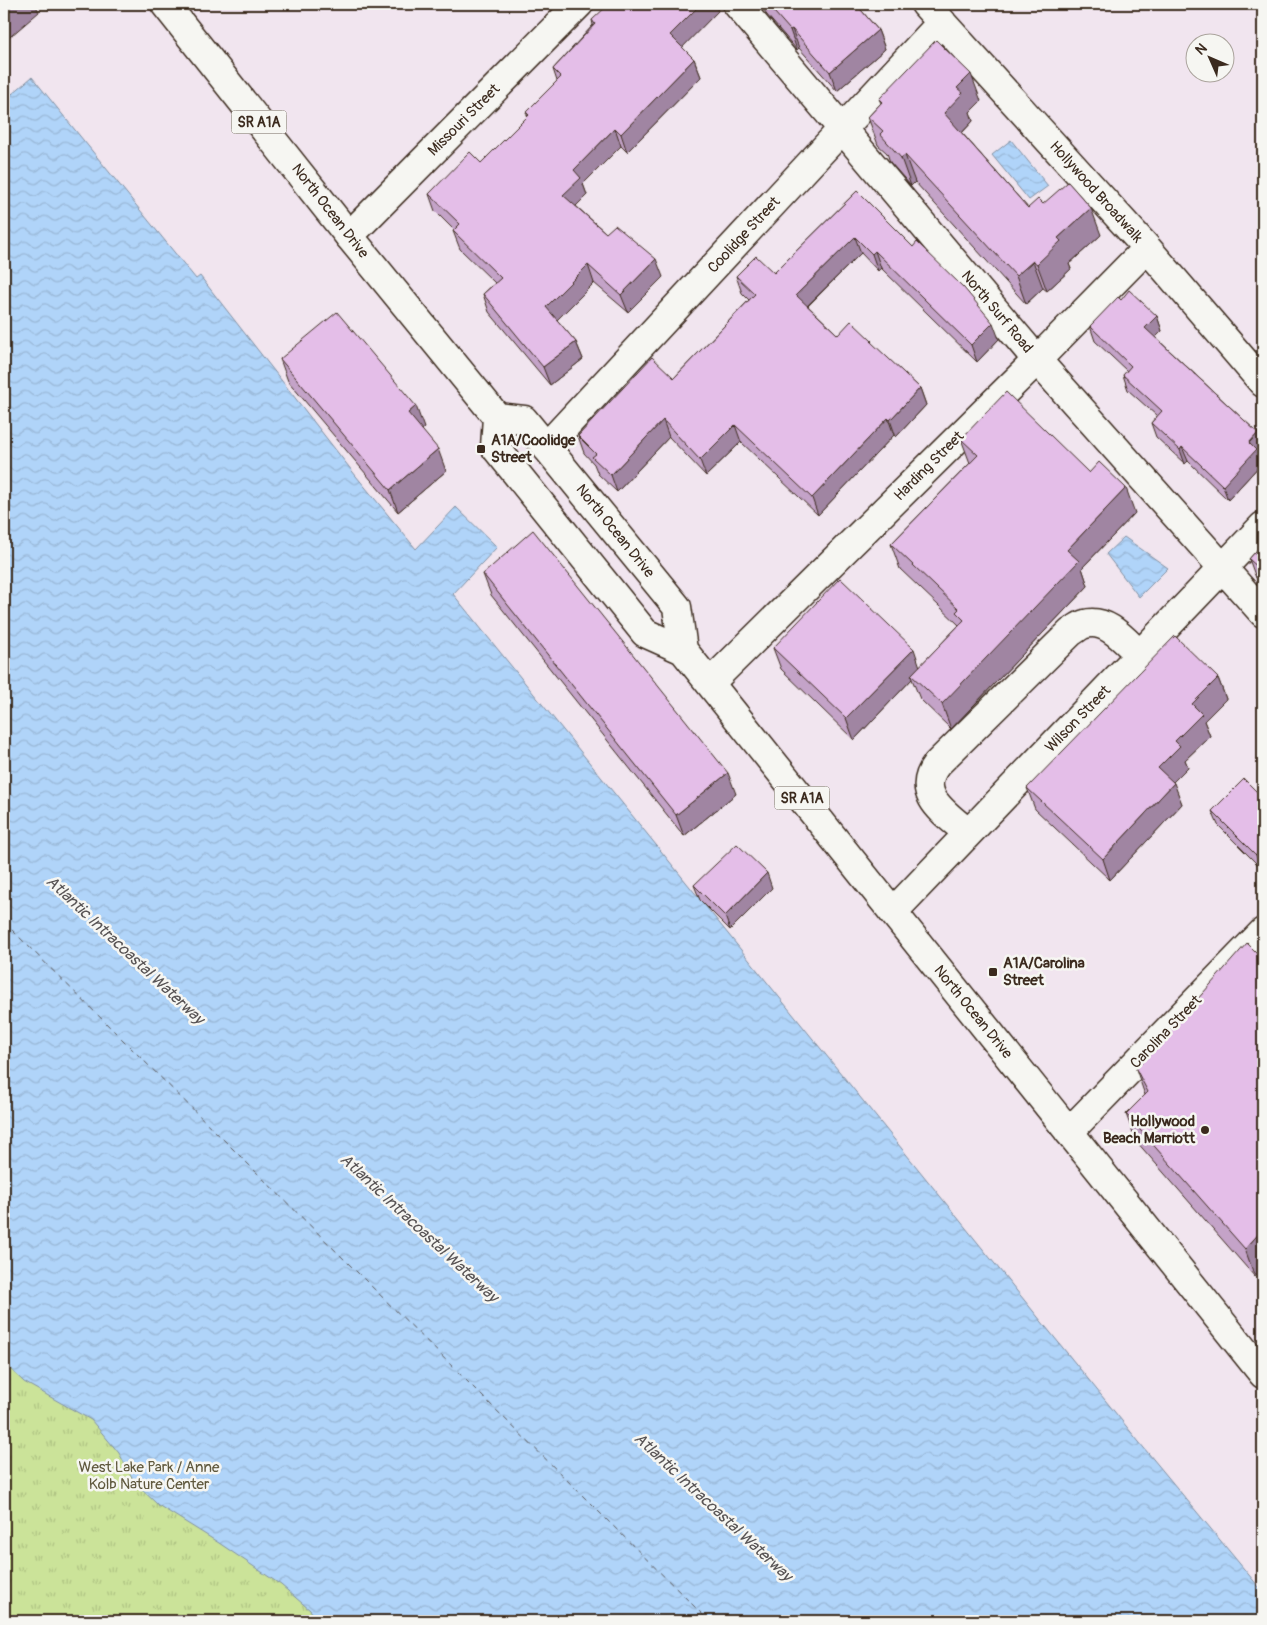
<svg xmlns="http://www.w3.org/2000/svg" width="1267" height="1625" viewBox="0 0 1267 1625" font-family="Pangolin,sans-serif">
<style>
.park{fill:url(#park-tufts);stroke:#83865c}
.water{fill:url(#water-waves);stroke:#8190a1}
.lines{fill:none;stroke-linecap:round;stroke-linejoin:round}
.ferry{stroke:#585455;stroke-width:1;stroke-dasharray:6 5;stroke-linecap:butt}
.minor-casing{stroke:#3b2a1e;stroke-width:31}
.major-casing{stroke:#3b2a1e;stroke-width:31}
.minor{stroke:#f6f6f2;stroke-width:28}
.major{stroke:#f6f6f2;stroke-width:28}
.wall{fill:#c4a3c8;stroke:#3b2a1e}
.shaded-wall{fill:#a085a2;stroke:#3b2a1e}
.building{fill:#e4bee8;stroke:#3b2a1e}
.poi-dot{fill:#3b2a1e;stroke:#f6f6f2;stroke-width:2}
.labels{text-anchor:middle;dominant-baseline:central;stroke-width:5;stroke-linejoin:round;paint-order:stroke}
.shield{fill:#f6f6f2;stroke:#73675e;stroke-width:1}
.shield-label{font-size:14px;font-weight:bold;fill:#3b2a1e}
.street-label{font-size:15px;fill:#3b2a1e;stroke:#f6f6f2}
.poi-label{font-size:15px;font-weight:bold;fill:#3b2a1e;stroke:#f6f6f2;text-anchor:start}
.park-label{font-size:15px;fill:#5f583d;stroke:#f6f6f2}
.water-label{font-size:16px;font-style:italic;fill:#585455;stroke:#f6f6f2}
</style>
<defs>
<pattern id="park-tufts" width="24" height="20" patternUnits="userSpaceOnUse" patternTransform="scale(1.25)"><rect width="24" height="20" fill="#cbe399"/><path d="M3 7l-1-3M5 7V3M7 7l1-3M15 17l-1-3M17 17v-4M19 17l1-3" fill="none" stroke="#afc383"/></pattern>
<pattern id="water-waves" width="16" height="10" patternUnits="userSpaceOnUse" patternTransform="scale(1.25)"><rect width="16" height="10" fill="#b0d4f9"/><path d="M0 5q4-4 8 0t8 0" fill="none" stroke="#98b6d5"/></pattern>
</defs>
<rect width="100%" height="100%" fill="#f1e5ef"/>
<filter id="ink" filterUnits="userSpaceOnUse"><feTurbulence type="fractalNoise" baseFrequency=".02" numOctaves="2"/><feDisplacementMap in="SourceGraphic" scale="10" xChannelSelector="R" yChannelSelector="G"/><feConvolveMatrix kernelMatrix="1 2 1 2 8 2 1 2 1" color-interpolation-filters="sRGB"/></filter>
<g filter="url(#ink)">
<path class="park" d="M4 1145 522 1621H4Z"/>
<path class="water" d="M32 77 196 279 200 276 356 476 416 549 456 507 497 547 453 594 1139 1442 1263 1592V1621H318L310 1610 281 1585 219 1543 158 1505 135 1483 119 1453 91 1420 24 1382 4 1363V85L12 94Z
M1011 140 1048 186 1029 200 992 155Z
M1124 537 1168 568 1139 597 1106 554Z"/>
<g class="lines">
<path class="ferry" d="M4 922 709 1621"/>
<g class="minor-casing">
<path id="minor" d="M737 4 1037 360 1263 613
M925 4 1147 248 1263 383
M349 236 579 4
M546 447 942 22
M710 683 1037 360 1147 248
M968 833C947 814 913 795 937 764L1071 632C1075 630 1080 625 1085 624 1107 618 1125 641 1139 654
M893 912 1263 526
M1069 1132 1263 932"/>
</g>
<g class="major-casing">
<path id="major" d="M165 4 349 236 497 417 495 447 645 633 683 650 1263 1374
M497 417 524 420 677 607 683 650"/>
</g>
<use href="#minor" class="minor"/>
<use href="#major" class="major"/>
</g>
<path class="wall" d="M762 4H856L878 30 885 49 837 91 799 48 797 50 766 14Z
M718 11 682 47 694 59 701 77 627 152 621 146 583 184 587 195 576 206 606 233 663 277 628 312 594 283 557 320 576 342 583 359 550 385 489 312 483 294 495 283 460 249 453 231 454 230 435 211 429 194 481 163 528 117 526 112 557 81 553 69 593 25 592 20Z
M879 99 981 101 970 112 973 121 962 133 1028 208 1043 204 1101 235 1069 264 1071 269 1047 291 1043 288 1026 304 915 182 911 186 890 162 887 153 878 145 868 117 881 103Z
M857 191 999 339 977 362 881 268 878 271 861 253 808 306 838 335 873 345 920 388 926 405 896 437 894 435 818 515 741 442 706 476 669 437 617 492 598 474 594 464 584 453 578 436 674 378 749 300 742 293 736 276 774 273Z
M1121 300 1157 316 1162 331 1155 337 1258 433 1263 446V447L1257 454 1261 464 1228 500 1188 461 1185 464 1156 437 1151 423 1157 416 1128 390 1123 375 1127 371 1095 341 1090 326Z
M280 359 424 428 422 430 446 471 398 512 288 381Z
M961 439 1089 473 1135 513 1082 568 1088 586 951 729 920 699 912 679 854 740 781 669 773 648 920 666 959 625 900 569 891 544 970 463Z
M1263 543V585L1256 578 1249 559Z
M483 574 736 794 684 836 491 595Z
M1218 678 1226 699 1204 721 1210 736 1185 760 1188 767 1173 782 1182 804 1110 880 1035 809 1027 788Z
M1263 798V867L1262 869 1218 825 1212 811Z
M694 885 772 888 730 930 700 900Z
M1263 959V1268L1255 1277 1136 1141 1126 1114 1145 1095 1136 1069Z"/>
<path class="shaded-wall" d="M6 4H35L39 12 4 42V6Z
M701 4H715L718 11 677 53 670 35Z
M792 29 799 48 797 50 790 30Z
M878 30 885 49 837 91 830 72Z
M694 59 701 77 627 152 621 134Z
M971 74 981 101 970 112 973 121 954 141 944 113 957 88Z
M615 128 621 146 583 184 587 195 570 212 563 195 574 170Z
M905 155 915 182 911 186 901 158Z
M1091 208 1101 235 1069 264 1071 269 1047 291 1037 264 1058 238Z
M855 237 861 253 802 311 796 295Z
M875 251 881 268 878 271 872 254Z
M656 259 663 277 628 312 621 295Z
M1033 261 1043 288 1026 304 1016 276Z
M588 265 594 283 553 324 546 307Z
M1157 316 1162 331 1151 342 1145 328Z
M993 323 999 339 977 362 971 345Z
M576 342 583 359 550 385 543 367Z
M920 388 926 405 896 437 890 420Z
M416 406 424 428 416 435 408 413Z
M888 418 894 435 818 515 812 498Z
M663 420 669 437 617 492 611 475Z
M735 425 741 442 706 476 700 460Z
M1258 433 1263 446V447L1257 454 1261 464 1228 500 1223 486 1249 443Z
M1182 447 1188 461 1185 464 1180 450Z
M438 449 446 471 398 512 390 490Z
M1126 488 1135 513 1082 568 1088 586 951 729 942 704 1067 550Z
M914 649 921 670 911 675 912 679 854 740 846 718Z
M1218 678 1226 699 1204 721 1210 736 1185 760 1188 767 1166 789 1158 768 1175 741 1192 704Z
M728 773 736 794 684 836 676 815Z
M1174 783 1182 804 1110 880 1103 859Z
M1263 848V867L1262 869 1256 855Z
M767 873 772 888 730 930 725 916Z
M1263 1229V1268L1255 1277 1245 1249Z"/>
<path class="building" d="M609 4H701L670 35 694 59 621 134 615 128 574 170 581 178 563 195 606 233 615 225 656 259 621 295 588 265 546 307 576 342 543 367 483 294 501 278 453 231 460 224 429 194 470 152 481 163 529 115 526 112 561 77 553 69 595 24 592 20Z
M767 4H856L878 30 830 72 792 29 790 30Z
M936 40 971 74 957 88 963 93 944 113 1028 208 1038 199 1043 204 1068 182 1091 208 1058 238 1061 241 1037 264 1033 261 1016 276 905 155 901 158 880 134 883 131 868 117 882 102 879 99Z
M857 191 913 247 917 242 964 288 993 323 971 345 875 251 872 254 855 237 796 295 838 335 851 321 872 341 871 342 920 388 890 420 888 418 812 498 735 425 700 460 663 420 611 475 592 457 596 454 578 436 652 357 674 378 755 294 736 276 756 256 774 273Z
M1129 290 1157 316 1145 328 1258 433 1249 443 1256 450 1223 486 1182 447 1180 450 1151 423 1162 411 1123 375 1131 366 1090 326 1118 297 1121 300Z
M337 312 416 406 408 413 438 449 390 490 280 359Z
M1006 392 1089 473 1099 462 1126 488 1067 550 1079 561 942 704 911 675 964 620 956 612 959 609 891 544 978 455 961 439Z
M533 530 728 773 676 815 483 574Z
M1263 543V572L1249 559Z
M840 578 914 649 846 718 773 648Z
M1175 636 1218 678 1192 704 1202 714 1175 741 1180 746 1158 768 1174 783 1103 859 1027 788Z
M1244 779 1263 798V848L1256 855 1212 811Z
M737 844 767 873 725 916 694 885Z
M1247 943 1263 959V1229L1245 1249 1126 1114 1148 1092 1136 1069Z"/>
</g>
<g class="poi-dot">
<rect x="476" y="444" width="10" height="10" rx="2.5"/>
<rect x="988" y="967" width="10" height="10" rx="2.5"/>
<circle cx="1205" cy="1130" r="5"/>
</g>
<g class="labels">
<g class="shield">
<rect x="231.5" y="110.5" width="55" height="23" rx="4"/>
<rect x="774.5" y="786.5" width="55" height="23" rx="4"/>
</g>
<g class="shield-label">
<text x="259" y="122">SR A1A</text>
<text x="802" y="798">SR A1A</text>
</g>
<g class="street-label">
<text transform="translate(464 120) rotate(-45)">Missouri Street</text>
<text transform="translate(1096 192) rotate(48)">Hollywood Broadwalk</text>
<text transform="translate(330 211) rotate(52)">North Ocean Drive</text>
<text transform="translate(744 235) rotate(-47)">Coolidge Street</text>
<text transform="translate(997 312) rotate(50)">North Surf Road</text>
<text transform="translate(929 466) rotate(-45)">Harding Street</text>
<text transform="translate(615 531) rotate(51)">North Ocean Drive</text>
<text transform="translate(1078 719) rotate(-46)">Wilson Street</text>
<text transform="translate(973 1012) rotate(51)">North Ocean Drive</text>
<text transform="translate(1166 1032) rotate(-46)">Carolina Street</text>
</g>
<g class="poi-label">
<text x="491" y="440">A1A/Coolidge<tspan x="491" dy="17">Street</tspan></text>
<text x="1003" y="963">A1A/Carolina<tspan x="1003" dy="17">Street</tspan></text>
<text x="1195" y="1121" text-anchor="end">Hollywood<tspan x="1195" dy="17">Beach Marriott</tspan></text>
</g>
<g class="park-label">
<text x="149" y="1467">West Lake Park / Anne<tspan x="149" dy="17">Kolb Nature Center</tspan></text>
</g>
<g class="water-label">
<text transform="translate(125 950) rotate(43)">Atlantic Intracoastal Waterway</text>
<text transform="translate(419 1228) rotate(43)">Atlantic Intracoastal Waterway</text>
<text transform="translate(713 1507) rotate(43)">Atlantic Intracoastal Waterway</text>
</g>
</g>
<rect width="1267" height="1625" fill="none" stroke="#f6f6f2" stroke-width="20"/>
<rect x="10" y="10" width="1247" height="1605" fill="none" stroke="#3b2a1e" stroke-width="2" filter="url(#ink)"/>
<g transform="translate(1210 58) rotate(315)"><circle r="24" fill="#f6f6f2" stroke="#aba49d"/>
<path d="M0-4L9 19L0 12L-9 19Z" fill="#3b2a1e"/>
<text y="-8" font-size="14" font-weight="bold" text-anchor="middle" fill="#3b2a1e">N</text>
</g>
</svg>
